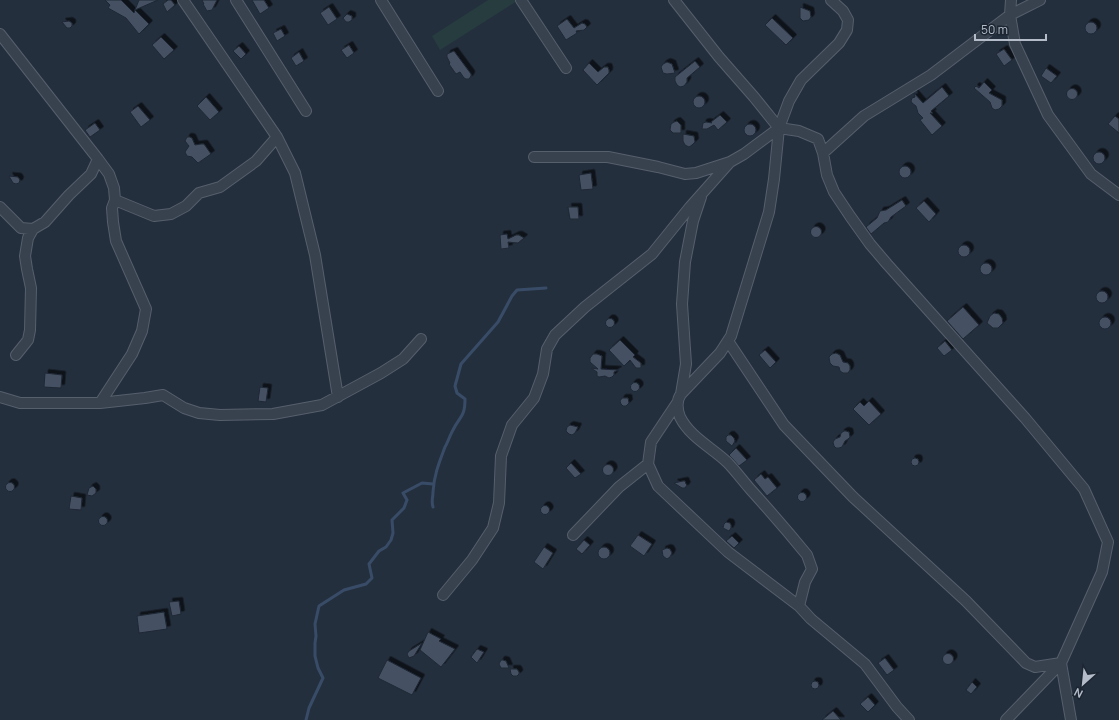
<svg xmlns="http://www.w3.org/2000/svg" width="1119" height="720" viewBox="0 0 1119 720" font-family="Manrope,sans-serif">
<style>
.green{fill:#263c3f}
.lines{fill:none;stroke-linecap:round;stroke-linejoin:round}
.stream{stroke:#394c67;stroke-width:3}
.building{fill:#455162;stroke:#1f2835;filter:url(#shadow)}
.minor-casing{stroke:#565f6c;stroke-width:12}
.minor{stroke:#38414e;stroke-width:10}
</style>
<defs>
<filter id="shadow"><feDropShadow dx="3.5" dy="-3.5" stdDeviation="0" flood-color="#0009"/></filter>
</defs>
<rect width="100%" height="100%" fill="#242f3e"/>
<path class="green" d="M488 0H517V1L440 50 432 36Z"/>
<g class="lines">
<path class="stream" d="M433 507C431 501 433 498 433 492 434 475 439 463 445 447 448 442 450 435 453 430 460 416 465 417 465 399L457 393 455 386 461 364 498 322 512 296 517 290 546 288
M306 720 309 708 323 678 318 668 315 656V643L316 636 315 624 319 606 344 590 366 584 372 578 369 564 379 551 386 547 391 540 393 533 392 520 404 508 407 500 403 493 422 483 433 484"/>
</g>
<path class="building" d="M105 0H121L134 13 135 10 149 24 139 34 126 18 108 8 110 5Z
M139 0H158L135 10Z
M168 0H171L175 5 167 12 163 4Z
M202 0H217L212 10 207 11 203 4H204Z
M252 0H264L269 8 260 14Z
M329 7 337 19 328 25 320 13Z
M800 7 810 11 811 17 809 20 803 21 800 18Z
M347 14 352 16V20L349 22H346L343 18Z
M772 18 793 38 786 45 765 25Z
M567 19 574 28 582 23 585 24 587 27 584 30 576 31 577 33 566 40 557 26Z
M69 21 72 23V26L70 28H67L62 22Z
M1085 28a6 6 0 1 1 12 0a6 6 0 1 1-12 0Z
M281 29 285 36 277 41 273 33Z
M161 37 174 50 164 59 152 45Z
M349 45 354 53 347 58 341 50Z
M239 46 246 54 241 59 233 51Z
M1004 49 1012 60 1004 66 996 54Z
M454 51 471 74V76L469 79H466L464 78 460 72 456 74 449 64 450 63 447 57V54Z
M299 52 304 61 296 66 291 58Z
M695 61 700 67 687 78V82L684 86 680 87 677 85 675 81V77Z
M667 62 672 64 675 73 667 74 663 73 661 67 663 64Z
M589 63 598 72 604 67H608L609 70V73L597 85 583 70Z
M1046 68 1057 76 1051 83 1041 76Z
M984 82 992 90 989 93 1002 100V106L999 109 995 110 992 108 990 102 974 88 976 86 979 88Z
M942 87 949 96 931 111 933 113H930L942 126 932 135 920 120 923 118 918 113 916 106 912 103 911 101 912 98 915 97 914 93 923 103Z
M1066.5 94a5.5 5.5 0 1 1 11 0a5.5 5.5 0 1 1-11 0Z
M693 102a6 6 0 1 1 12 0a6 6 0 1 1-12 0Z
M206 97 219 112 210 120 197 106Z
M138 106 150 120 141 127 130 112Z
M720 115 727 122 718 130 714 125 707 129H702L703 123 706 122 712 123 711 122Z
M1115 116 1119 119V133L1108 124Z
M677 121 681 125V133H673L670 130 671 124 674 122Z
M95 123 100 130 90 137 85 130Z
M744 130a6 6 0 1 1 12 0a6 6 0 1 1-12 0Z
M683 134 694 136 695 142 692 145 689 147 685 145 683 141Z
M187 137H190L192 138 195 145 201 144H204L211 154 198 163 192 157 187 156 185 152 189 146 185 141Z
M1093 158a6 6 0 1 1 12 0a6 6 0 1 1-12 0Z
M899 172a6 6 0 1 1 12 0a6 6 0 1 1-12 0Z
M591 173 593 189 581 190 579 175Z
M9 176 18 177 20 180 19 183 16 184 13 183Z
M902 200 906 206 891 217 888 222 884 223 871 234 866 227 877 218 880 211 886 210Z
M924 201 936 214 929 222 916 208Z
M568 207H578L579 219H570Z
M810.5 232a5.5 5.5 0 1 1 11 0a5.5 5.5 0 1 1-11 0Z
M507 234 508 239 516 235H519L524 238 518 243 508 242 509 248 501 249 500 235Z
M958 251a6 6 0 1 1 12 0a6 6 0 1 1-12 0Z
M980 269a6 6 0 1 1 12 0a6 6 0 1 1-12 0Z
M1096 297a6 6 0 1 1 12 0a6 6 0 1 1-12 0Z
M963 307 979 325 963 339 947 321Z
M994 313 999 314 1002 318 1003 323 998 328H993L987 323 990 316Z
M1099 323a6 6 0 1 1 12 0a6 6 0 1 1-12 0Z
M605.5 323a4.5 4.5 0 1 1 9 0a4.5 4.5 0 1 1-9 0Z
M620 340 635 355 633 357 641 363V368H636L630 360 624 366 609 350Z
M945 341 952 350 944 356 937 348Z
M765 350 776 362 770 368 759 355Z
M836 353 840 355 843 362 848 363 850 366V370L848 373H843L840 371 839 367 833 366 830 363 829 357 832 354Z
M593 354H597L602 356 601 369 618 370 614 372V375L612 377 609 378 605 376 599 377 597 376V372L591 368 598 369 590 362V358Z
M45 373 62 375 61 388 44 387Z
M630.5 387a4.5 4.5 0 1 1 9 0a4.5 4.5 0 1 1-9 0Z
M260 387 268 388 266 402 258 401Z
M622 398H628L629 403 626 406H623L621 404 620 401Z
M869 401 881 414 869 425 853 409 860 402 864 406Z
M570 425 578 427 575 433 572 435 569 434 566 431 567 427Z
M844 431H846L849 432 850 437 848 439 845 441 842 447 839 448H836L834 446 833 442 835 439 840 437 841 433Z
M728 435H731L734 438 735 441 732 446 726 441V437Z
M736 448 747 460 739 466 729 455Z
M911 462a4 4 0 1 1 8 0a4 4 0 1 1-8 0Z
M571 463 581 474 575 478 566 468Z
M602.5 470a5.5 5.5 0 1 1 11 0a5.5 5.5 0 1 1-11 0Z
M761 474 765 479 768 477 777 488 767 496 754 480Z
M683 481H685L686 484 687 485 685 488H682L674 483Z
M5.5 487a4.5 4.5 0 1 1 9 0a4.5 4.5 0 1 1-9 0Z
M93 486 96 489V493L92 496 87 495 89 488Z
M797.5 497a4.5 4.5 0 1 1 9 0a4.5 4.5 0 1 1-9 0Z
M71 496 82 498 81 510 69 509Z
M540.5 510a4.5 4.5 0 1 1 9 0a4.5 4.5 0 1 1-9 0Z
M98.5 521a4.5 4.5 0 1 1 9 0a4.5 4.5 0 1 1-9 0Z
M726 522 730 523 731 525V528L729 531 723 528 724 524Z
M638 535 652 544 644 556 630 546Z
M732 536 739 543 734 548 726 541Z
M584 540 590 545 582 554 576 549Z
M598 553a6 6 0 1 1 12 0a6 6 0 1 1-12 0Z
M544 547 553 553 543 569 534 562Z
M667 548 670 549 672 553 670 557 667 559 663 556 662 550Z
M179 601 181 614 172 616 169 602Z
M164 612 167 629 139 633 137 616Z
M428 632 441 639 439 641 455 649 441 667 420 650Z
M422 643 414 656 409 658 407 654 409 651Z
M477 649 484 652 477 663 471 657Z
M942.5 659a5.5 5.5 0 1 1 11 0a5.5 5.5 0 1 1-11 0Z
M885 658 894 670 887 675 878 663Z
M387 660 421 678 412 695 378 678Z
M501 660H503L506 661 509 668H501L499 664Z
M510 669H517L519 672V674L517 676H513L511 674Z
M811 685a4 4 0 1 1 8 0a4 4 0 1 1-8 0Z
M972 682 977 687 971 694 966 690Z
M868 697 875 705 868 712 860 704Z
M833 711 841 720H822Z"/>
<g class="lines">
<g class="minor-casing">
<path id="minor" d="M183 0 277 137 295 173 315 255 338 397
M236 0 306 111
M381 0 438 91
M521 0 566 68
M674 0 719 57 754 97 779 128 799 131 818 139 823 153 827 175 834 192 850 216 870 244 887 264 1025 418 1084 489 1108 542 1102 572 1061 663 1071 720
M831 0 843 11 848 20 847 30 839 43 801 80 789 101 779 128 774 179 769 212 731 336 720 353 681 394C676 401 677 409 680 417 690 437 711 447 727 462 735 470 743 481 751 490 770 511 789 533 807 555L812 569 805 582 799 606 811 619 865 664 897 707 909 720
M1011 0 1010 15 1015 44 1048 115 1091 174 1119 195
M0 34 98 159 109 174 114 188 115 200 112 208 113 222 116 241 146 309 142 331 132 354 100 403
M823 153 864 116 931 75 1010 15 1040 0
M534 157H608L658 167 685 174 696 173 730 162
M115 200 154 216 171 214 186 206 199 193 220 187 256 161 277 137
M0 207 21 228 33 229 45 222 69 195 91 174 98 159
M728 341 784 425 853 497 966 601 1026 663 1035 667 1061 663
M16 355 28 340 30 330 31 288 27 269 25 256 28 238 33 229
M681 394 686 364 682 304 685 262 693 221 701 197
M0 397 20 403H100L145 398 163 395 184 408 199 413 220 415 273 414 322 405 381 373 403 359 421 339
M677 403 651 442 648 464 658 486 728 552 799 606
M573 535 619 487 648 464
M443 595 472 560 493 528 499 503 501 456 512 425 534 398 543 374 547 349 555 335 585 307 652 254 690 207 730 162 744 154 779 128
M1006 720 1061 663"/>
</g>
<use href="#minor" class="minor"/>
</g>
<g transform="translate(1083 684) rotate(207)" stroke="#1d2633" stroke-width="3" paint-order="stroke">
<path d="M0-3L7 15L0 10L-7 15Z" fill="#b4bcc9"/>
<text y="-6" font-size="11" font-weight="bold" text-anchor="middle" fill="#b4bcc9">N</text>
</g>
<path d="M975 34v6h71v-6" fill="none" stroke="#b4bcc9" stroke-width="2"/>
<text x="981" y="34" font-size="12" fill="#b4bcc9" stroke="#1d2633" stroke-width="3" paint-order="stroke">50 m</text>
</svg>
